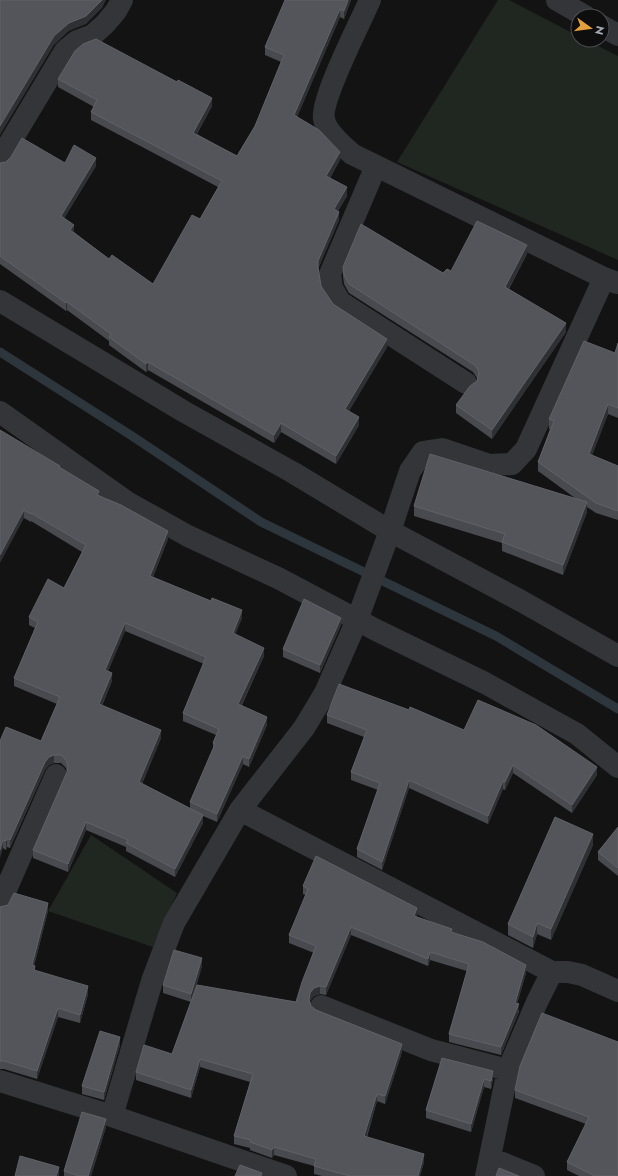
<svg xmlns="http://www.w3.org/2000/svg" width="618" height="1176" viewBox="0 0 618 1176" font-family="Jost,sans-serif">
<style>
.green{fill:#202720}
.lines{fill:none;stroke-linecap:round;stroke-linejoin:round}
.stream{stroke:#2d363c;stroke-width:9}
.minor{stroke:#343539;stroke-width:22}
.wall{fill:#494a4f;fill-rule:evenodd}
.shaded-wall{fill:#2f3033}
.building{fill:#53555a;stroke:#606268}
</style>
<rect width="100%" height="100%" fill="#131314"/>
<path class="green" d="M498 0H509L578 36V40H586L618 56V260L397 162Z
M91 835 177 893 153 947 48 911Z"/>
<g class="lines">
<path class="stream" d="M0 352 132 436 261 522 496 636 618 709"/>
<path class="minor" d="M370 0C361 21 320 100 324 119 326 132 342 145 352 154L604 278 617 283
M557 0 585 16
M602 26 618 35
M0 159 65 51 77 41 93 35 105 24 116 11 122 0
M376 166 330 274 332 288 340 302 466 383
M0 301 183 411 292 472 390 531 523 602 618 656
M0 412 127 502 188 536 280 579 376 630 485 683 577 734 618 767
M240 810 552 972
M0 903 56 775
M321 1006 431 1050 508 1070
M0 1081 112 1116 152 981 174 923 240 810 304 728 325 693 357 620 390 531 410 471 423 452 442 449 489 465 512 464 526 449 604 278
M112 1116 286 1176
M490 1158 534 1176
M486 1176 508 1070 537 1002 552 972H568L582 975 618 991"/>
</g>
<path class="wall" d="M351 0 344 19 340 17 297 117 340 160 330 178 347 196 338 211 339 220 318 269 321 286 333 304 387 347 349 411 359 425 336 464 281 432 274 443 148 370 146 372 109 345V341L67 310 66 311 0 264V163H65L96 166 64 218 74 232 109 259 153 284 200 219 218 187 91 120V112L94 107 58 87V79L212 106 197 134 237 156 255 126 281 62 265 55V47Z
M527 254 509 289 566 332 492 439 456 413V405L477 381V378L473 372 349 293 344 284 343 276V267L443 273Z
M618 343V418L608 414 592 455 618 466V520L596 513 587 507V512L563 575 502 551V543L414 516V506L575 498 538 471V462L550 429H549V419L615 353Z
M0 430 60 468 99 495 168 539 153 577 242 618 235 634 264 656 242 705 267 725 249 767 243 764 217 822 203 816V823L175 877 126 851V847L86 830 68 872 33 858V850L67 772 66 768 61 763H54L49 765 45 770 10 848 7 847 6 850 3 848 0 741H41L57 704 14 686V678L35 628 29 625V617L64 588 82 552 31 521V522L24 518ZM125 631 204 664 183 713V721L216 735 213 743V750L190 802V809L142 784 161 738 102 706 112 681 108 671Z
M341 625 320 673 283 657V649Z
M409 710 464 730 597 775 572 813 513 773 505 790 503 789 488 824 409 788 382 870 357 857V849L378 790 351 780V772L364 737 327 723V715Z
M618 827V876L598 860V852Z
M593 845 551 940 537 934 533 948 508 935V924Z
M303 886 417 916V917L452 932 526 973 517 1004 519 1012 518 1014 501 1055 449 1042V1034L467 971 430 960 428 966 351 935 326 995 320 994 314 996 310 1001 311 1006 316 1010 402 1052 385 1104 377 1101 367 1137 424 1162 420 1176H322L314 1174V1166L274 1155 272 1158 250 1150V1148L234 1144V1136L250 1082 200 1067 191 1098 136 1080V1072L172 1054 191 1002 163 993V985L202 966 194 994 296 1002 314 953 289 943V935L306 895 303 894Z
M0 907 48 911 34 966 35 970 88 994 80 1023 58 1017 37 1079 4 1069H0Z
M542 1013 618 1176H579L567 1170V1162L586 1124 515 1098V1090Z
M120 1045 104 1100 82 1094V1086Z
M442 1058 493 1079 491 1089 484 1087 471 1132 426 1118V1110Z
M106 1127 91 1176H64V1171Z"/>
<path class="shaded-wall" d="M102 0H106L102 8 86 24 69 31 54 45 0 135V126L54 36 69 23Z
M348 0H351L344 19V11Z
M340 9V17L294 124V115Z
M212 98V106L193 141V133Z
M340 152V160L326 184V176Z
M96 158V166L61 224V216Z
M347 187V196L334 217V209Z
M339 212V220L318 269V276V261Z
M74 225V233L70 230Z
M527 245V254L505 296V287Z
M67 302V310L66 311V303Z
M566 323V332L492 439V430Z
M387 339V347L345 418V409Z
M148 362V370L146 372V364Z
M608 404V414L589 464V454Z
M359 417V425L336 464V456Z
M281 423V432L274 443V435Z
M587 502V512L563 575V565Z
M24 510V518L0 563V555Z
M168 531V539L150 584V576Z
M242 610V618L233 641V633Z
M341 618V625L320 673V665Z
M125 623V631L105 678V670Z
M264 648V656L238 712V704Z
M112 673V681L99 712V704Z
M267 717V725L249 767V759Z
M161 730V738L139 790V782Z
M54 755V763L49 765 45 770 10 848V840L45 762 49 757Z
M243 756V764L217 822V814Z
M513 765V773L505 790V782Z
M597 767V775L572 813V805Z
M409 780V788L382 870V862Z
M503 781V789L488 824V816Z
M203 815V823L175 877V869Z
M86 822V830L68 872V864Z
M593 834V845L551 940V929Z
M7 838V847L6 850V841Z
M3 840V848L0 858V850Z
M48 903V911L32 973V965Z
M417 908V916L414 924V916Z
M537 923V934L533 948V937Z
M351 927V935L326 995V987Z
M430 952V960L428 966V959Z
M202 958V966L191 1002V994Z
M526 965V973L515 1011V1003Z
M88 986V994L80 1023V1015Z
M320 986V994L314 996 310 1001 309 1007V1000L310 993 314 988Z
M519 1004 518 1014 501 1055V1047Z
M58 1008V1017L37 1079V1071Z
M120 1037V1045L104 1100V1092Z
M402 1044V1052L385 1104V1096Z
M200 1059V1067L191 1098V1090Z
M493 1071V1079L491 1089V1081Z
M484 1079V1087L471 1132V1124Z
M377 1094V1101L364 1144V1136Z
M106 1119V1127L91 1176H88Z
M274 1147V1155L272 1158V1150Z
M424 1154V1162L420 1176H418Z
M59 1167V1176H56Z"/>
<path class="building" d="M0 0H102L86 16 69 23 54 36 0 126Z
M285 0H348L344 11 340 9 294 115 319 130 340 152 326 176 347 187 334 209 339 212 318 261V267L321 286 333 304 387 339 345 409 359 417 336 456 281 423 274 435 148 362 146 364 109 337 111 334 67 302 66 303 0 256V163L6 162 11 157 22 138 65 163 74 145 96 158 61 216 74 225 70 230 109 259 112 255 153 284 192 215 200 219 222 181 91 112 97 100 58 79 75 51 83 44 96 39 177 82 178 80 212 98 193 133 237 156 255 126 284 55 265 47Z
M477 221 527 245 505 287 566 323 492 430 456 405 470 386 477 381 479 372 477 368 473 364 349 284 344 275 343 267 361 224 443 273 447 269 451 271Z
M584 341 615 353 618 343V408L608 404 589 454 618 466V511L596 503 538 462 554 421 549 419 550 417Z
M0 430 60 466 59 467 99 491 97 495 121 505 168 531 150 576 211 601 212 598 242 610 233 633 264 648 238 704 267 717 249 759 243 756 217 814 190 802 215 744 213 743 219 729 183 713 206 657 125 623 105 670 112 673 99 704 161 730 139 782 203 815 175 869 126 843 128 840 86 822 68 864 33 850 67 772 68 766 66 760 61 755H54L49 757 45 762 10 840 7 838 6 841 3 840 0 850V741L6 727 41 741 60 697 14 678 38 622 29 617 48 579 64 588 86 545 31 513V514L24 510 0 555Z
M430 454 587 502 563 565 502 542 505 534 414 506Z
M304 599 341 618 320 665 283 649Z
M339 684 409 710 410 707 464 730 478 700 536 725 597 767 572 805 513 765 505 782 503 781 488 816 409 780 382 862 357 849 380 783 351 772 367 730 327 715Z
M555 817 593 834 551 929 537 923 533 937 508 924Z
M618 827V868L598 852Z
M316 856 417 908 414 916 452 929 451 932 483 942 526 965 515 1003 519 1004 517 1007 518 1006 501 1047 449 1034 469 964 430 952 428 959 351 927 326 987 320 986 314 988 310 993 309 1000 311 1006 316 1010 402 1044 385 1096 377 1094 364 1136 424 1154 418 1176H350L314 1166 316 1159 274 1147 272 1150 250 1142 251 1140 234 1136 253 1074 200 1059 191 1090 136 1072 144 1045 172 1054 197 985 296 1002 302 982 316 946 289 935 308 889 303 886Z
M14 893 48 903 32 965 35 966 34 970 88 986 80 1015 58 1008 37 1071 4 1061H0V907L8 905Z
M174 950 202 958 191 994 163 985Z
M542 1013 618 1042V1176H595L567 1162 589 1117 515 1090 520 1066Z
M100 1031 120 1037 104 1092 82 1086Z
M442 1058 493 1071 491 1081 484 1079 471 1124 426 1110Z
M82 1112 106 1119 88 1176H79L64 1171Z
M20 1156 59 1167 56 1176H15Z
M240 1165 262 1173 261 1176H235Z
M499 1168 519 1176H496Z"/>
<g transform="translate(590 28) rotate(104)"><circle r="19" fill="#0e0e0f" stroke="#4b4d51"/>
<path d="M0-3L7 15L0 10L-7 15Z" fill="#e29f3d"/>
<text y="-6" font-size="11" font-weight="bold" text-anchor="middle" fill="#a6abb4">N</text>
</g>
</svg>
